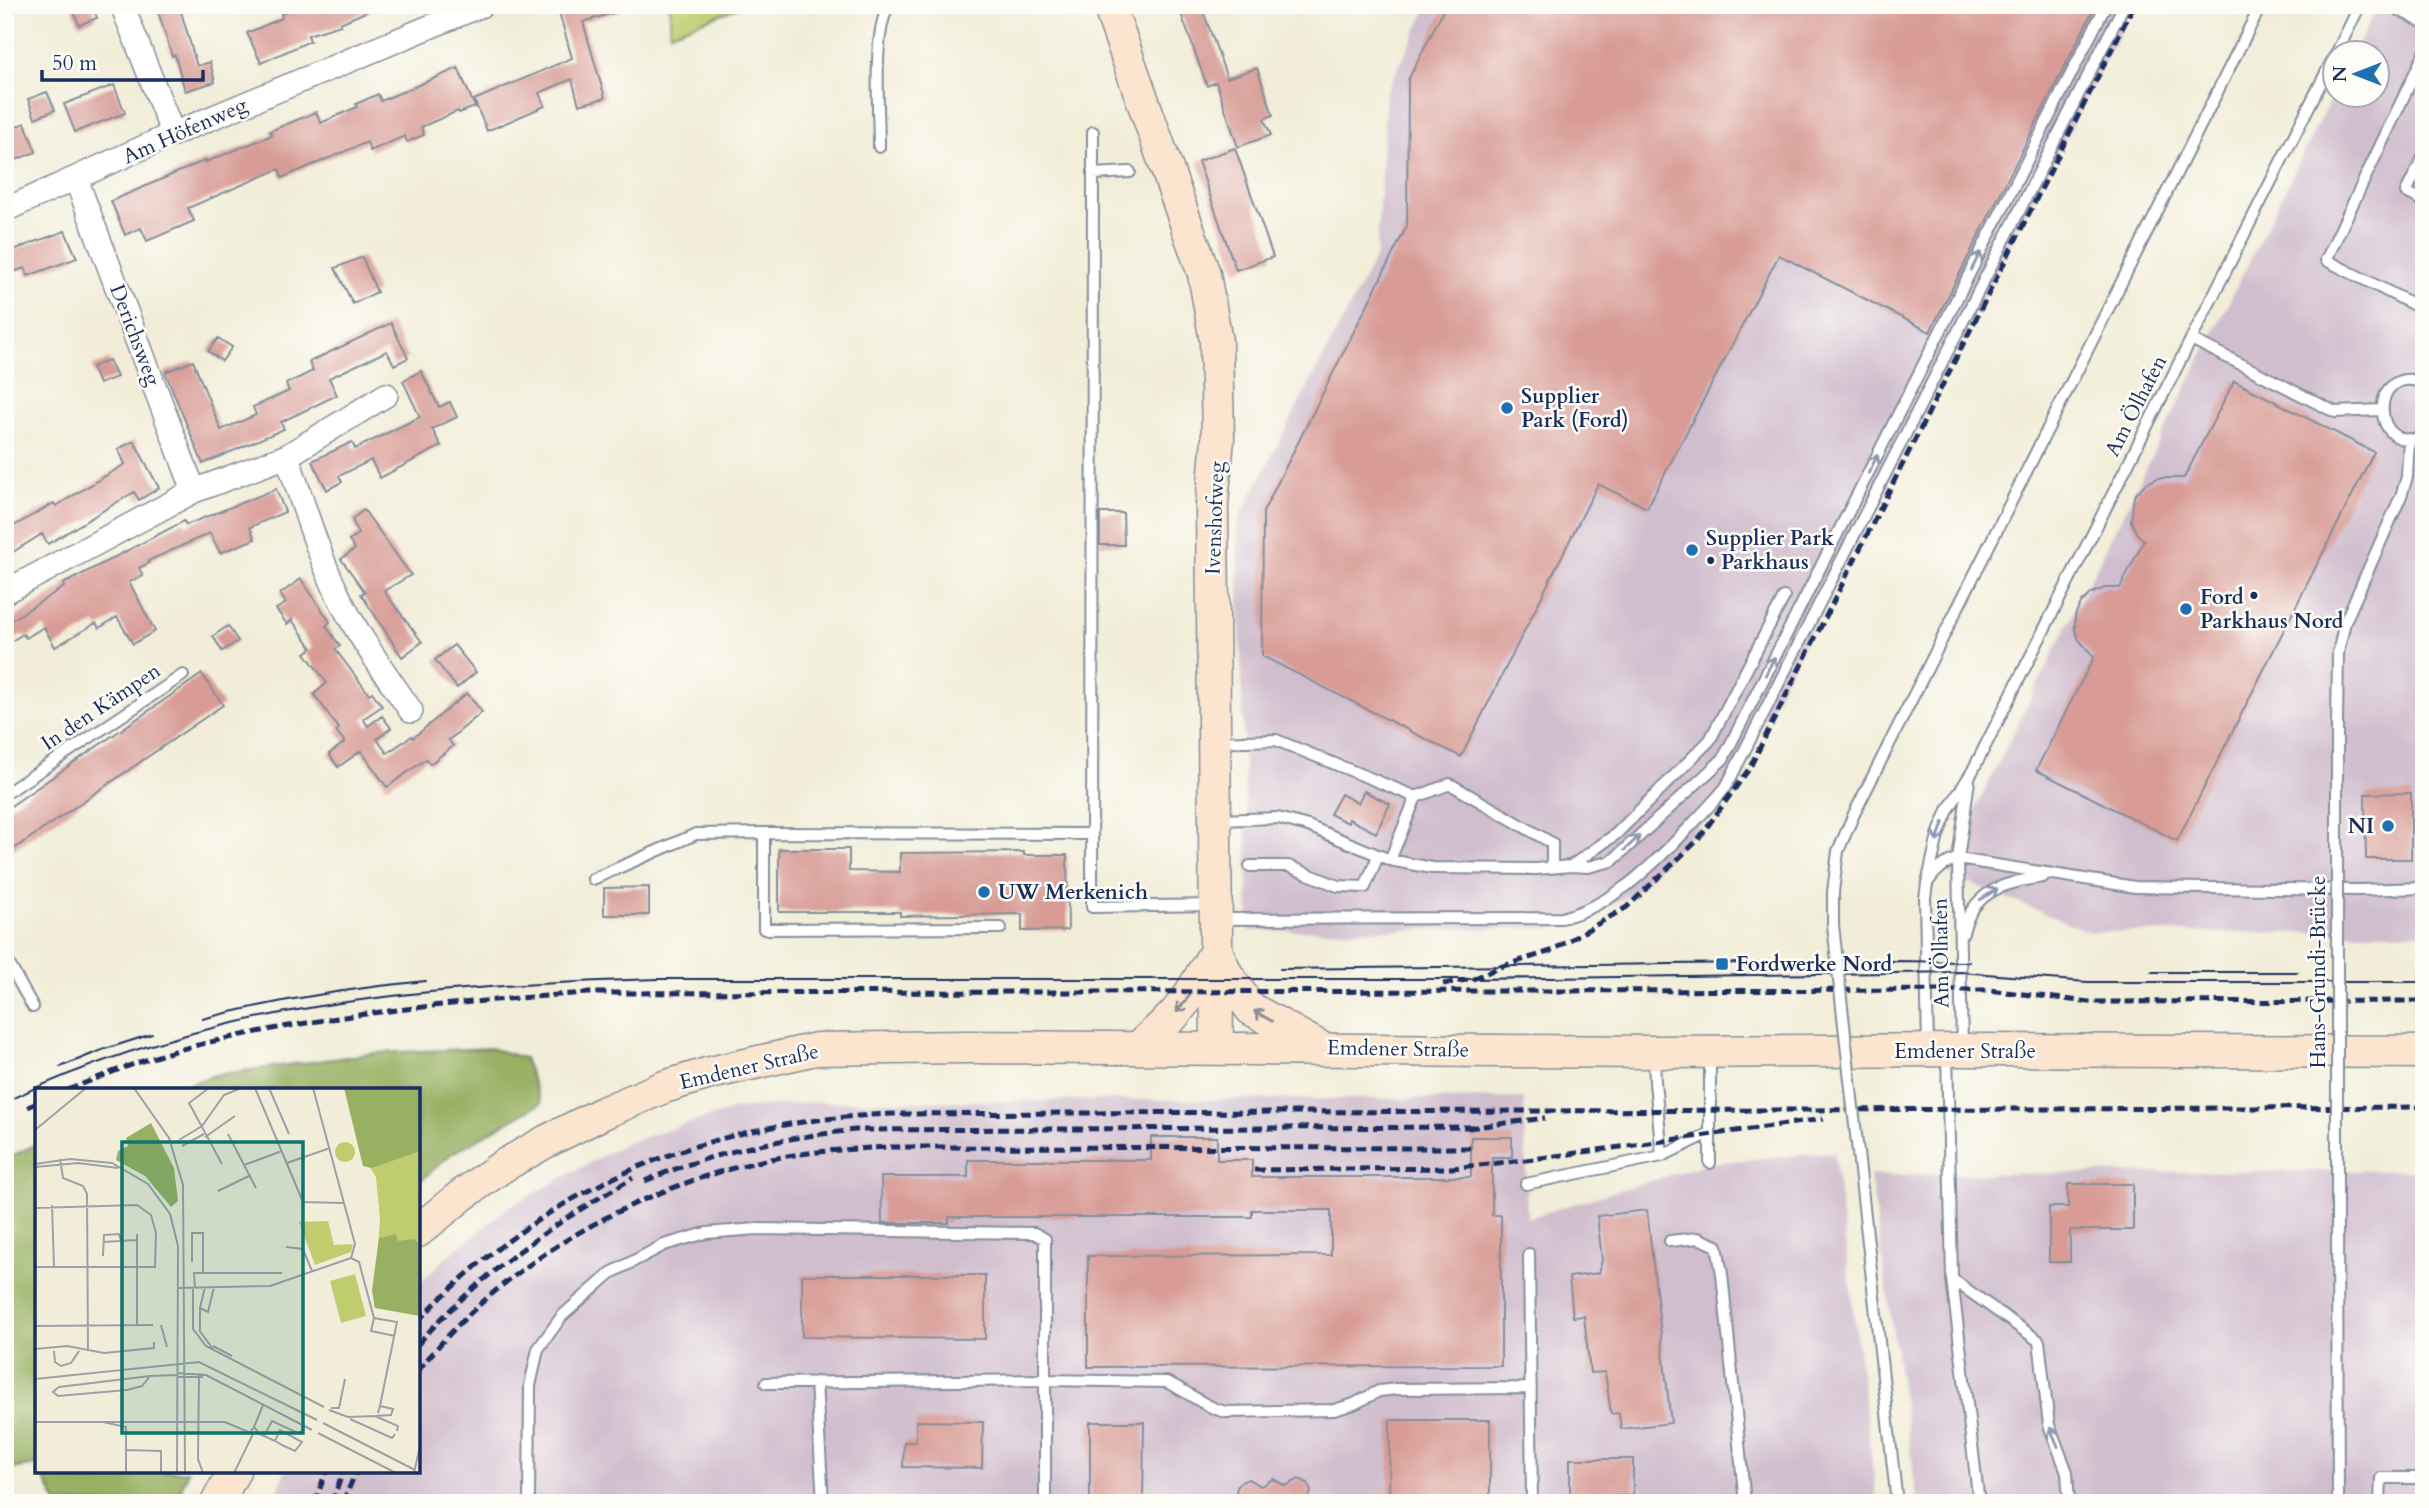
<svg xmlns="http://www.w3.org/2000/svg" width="2429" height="1508" viewBox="0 0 2429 1508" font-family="Cardo,serif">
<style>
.industrial{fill:#d0bdcd}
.green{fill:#bfcd6f;stroke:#6d7e66;stroke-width:2}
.forest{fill:#97b062;stroke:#597060;stroke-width:2}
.building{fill:#d89b95}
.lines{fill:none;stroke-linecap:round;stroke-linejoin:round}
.lane-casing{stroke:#868e9b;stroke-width:14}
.street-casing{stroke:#868e9b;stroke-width:26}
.secondary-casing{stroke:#868e9b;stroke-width:35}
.lane{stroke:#fff;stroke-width:10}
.street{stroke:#fff;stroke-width:23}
.secondary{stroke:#fbe5cf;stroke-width:32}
.tram{stroke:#1b2f5e;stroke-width:2}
.rail{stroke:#1b2f5e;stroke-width:5;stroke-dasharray:10 5;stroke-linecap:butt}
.lane-bridge-casing{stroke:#868e9b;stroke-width:14;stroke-linecap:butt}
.lane-bridge{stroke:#fff;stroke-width:10}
.oneway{stroke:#8d97ae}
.oneway2{stroke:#8b8a96}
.poi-dot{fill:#1f6fb2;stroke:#fdfcf7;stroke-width:2.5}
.labels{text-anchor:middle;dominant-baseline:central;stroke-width:5;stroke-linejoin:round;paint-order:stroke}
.street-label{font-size:21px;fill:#1b2f5e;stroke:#fdfcf7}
.poi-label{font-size:21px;font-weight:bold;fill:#1b2f5e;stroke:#fdfcf7;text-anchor:start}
.inset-road{fill:none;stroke:#9ba1a7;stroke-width:2}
.view{fill:#0f766e;fill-opacity:0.15;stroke:#0f766e;stroke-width:3.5}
.inset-edge{fill:none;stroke:#1b2f5e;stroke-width:3.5}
</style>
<rect width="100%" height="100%" fill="#fdfcf7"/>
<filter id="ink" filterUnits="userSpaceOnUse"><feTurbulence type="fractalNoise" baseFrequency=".0143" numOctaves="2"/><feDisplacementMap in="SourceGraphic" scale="14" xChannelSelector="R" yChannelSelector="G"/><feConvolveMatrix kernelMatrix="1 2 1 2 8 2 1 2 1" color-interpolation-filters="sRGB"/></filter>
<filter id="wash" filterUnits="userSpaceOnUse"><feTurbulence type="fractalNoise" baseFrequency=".00686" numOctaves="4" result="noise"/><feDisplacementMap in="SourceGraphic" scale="28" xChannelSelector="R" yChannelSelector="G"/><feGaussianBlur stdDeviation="1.57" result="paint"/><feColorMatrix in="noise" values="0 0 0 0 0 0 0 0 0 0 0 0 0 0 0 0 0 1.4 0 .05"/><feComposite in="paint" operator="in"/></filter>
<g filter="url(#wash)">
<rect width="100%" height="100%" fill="#f1edd8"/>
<path class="industrial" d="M1429 5H2134L1723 800 1633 894 1565 928 1249 931 1237 523 1376 256 1386 92Z
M2378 5H2424V933L2089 932 1944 872 2334 92V94H2376V52H2354Z
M1524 1098 1527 1218 1710 1163 1834 1152 1877 1503H273L285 1471H418V1285L449 1255 509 1207 626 1143 735 1109 817 1102Z
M2424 1170V1503H1918L1870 1175Z"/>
<path class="green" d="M670 5H745L670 33Z"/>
<path class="forest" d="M490 1048 524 1058 541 1103 451 1154 418 1183V1090H173L215 1075 376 1053Z
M37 1144V1465L5 1470V1159Z
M40 1471H188L176 1503H57Z"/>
<g id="blocks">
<path class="building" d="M71 5H92L97 18 79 25Z
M156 5H179L197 66 210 62 215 82 185 91 175 55 172 56Z
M300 5H382L340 23 341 25 308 35 310 41 261 63 247 33 282 18 281 14Z
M557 5H622L623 10 583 22 605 98 579 105 572 79 539 93 545 106 487 131 474 100 572 58Z
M1178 5H1201L1227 78 1257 68 1273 115 1264 119 1271 135 1238 147 1216 82 1207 86Z
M1446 5H2096L1930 332 1779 255 1647 508 1598 484 1461 757 1262 656 1263 512 1407 226 1408 80Z
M458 68 475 107 459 113 458 111 421 127 424 135 407 142 405 136 370 151 367 142 282 178 279 169 188 208 194 221 147 241 141 228 125 235 111 201 206 160V162L272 135 270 131 316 112 321 123 357 107 356 104 378 94 381 101Z
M114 85 125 113 75 132 64 104Z
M47 92 55 110 35 118 28 99Z
M25 123 36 152 5 164V131Z
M1235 148 1273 257 1236 270 1198 161Z
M65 231 77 258 28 276 25 268 5 275V253Z
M362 257 377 292 353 304 335 268Z
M391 323 408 358 394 365 387 351 329 378 337 395 281 422 284 429 203 464 165 372 193 361 221 430 256 415 253 407 289 391 286 384 313 371 309 362Z
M218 338 232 347 222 361 208 351Z
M109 360 117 377 99 384 92 367Z
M421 371 439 407 450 402 457 417 432 429 441 446 380 478 371 460 339 476 342 482 327 490 312 461 352 442 355 449 420 417 403 381Z
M2234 381 2374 452 2177 841 2036 770 2094 657 2079 640 2075 630V615L2081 603 2092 593 2105 588H2120L2144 540 2137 534 2131 521 2134 496 2145 484 2158 478H2184Z
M134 441 159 488 139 500 134 492 48 544 42 534 5 557V531L54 503 56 506 125 464 118 449Z
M276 489 285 512 250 527 255 539 220 553 210 533 148 561 149 563 139 568 143 576 129 582 155 631 133 644 117 617 99 628 96 623 55 647 44 627 26 638 23 634 5 645V624L64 587 63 584 184 521 186 525Z
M364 510 411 575 384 591 422 642 402 657 361 594 365 592 341 559 355 549 349 541 358 534 352 519Z
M1100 513H1123L1124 545H1100Z
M301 579 330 622 326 626 340 646 335 649 369 694 372 692 382 706 363 719 368 726 382 716 391 728 377 739 387 753 412 736 413 738 467 693 482 712 449 740 453 746 430 764 426 759 387 787 361 751 338 767 329 754 345 742 336 731 339 729 314 694 327 683 305 653 312 648 292 620 287 624 276 609 286 603 280 594Z
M228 626 238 641 222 651 213 636Z
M454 645 476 672 457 688 435 660Z
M202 674 223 705 11 851 5 842V810Z
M1364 791 1390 804 1376 833 1349 819 1348 823 1330 814 1341 794 1358 803Z
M2411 793V859H2366L2365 794Z
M779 849H849V871L900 872V853L1024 852V855H1067L1068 930 1022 931V914L900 916V912H779Z
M649 887V915H604V888Z
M1151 1137H1217V1160H1252V1177H1471V1137H1512V1157H1492V1215H1501V1366L1088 1367V1256L1331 1255V1210H1252V1217H949V1223H882L881 1177H968V1160H1151Z
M2068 1184H2133V1230H2070V1262H2049V1207H2068Z
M1647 1210 1671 1423 1621 1429 1619 1413 1611 1414 1605 1372 1590 1373 1584 1316 1573 1317 1569 1277 1599 1273 1602 1260 1597 1216Z
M802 1275H985V1339L802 1337Z
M1390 1420H1490V1503H1389Z
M916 1421 983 1422 982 1468 903 1467 904 1442H916Z
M1090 1422H1144L1143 1503H1090Z
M1570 1459H1633V1496H1570Z
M1248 1479 1261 1486 1273 1479 1286 1486 1299 1479 1308 1483 1311 1492 1308 1500 1304 1503H1295L1286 1497 1278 1503H1269L1261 1497 1252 1503H1243L1239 1500 1236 1491 1239 1483Z"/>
</g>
</g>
<g filter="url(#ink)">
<use href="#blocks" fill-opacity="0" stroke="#868e9b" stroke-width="2"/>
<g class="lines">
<g class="lane-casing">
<path id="lane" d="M2390 5 2424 23
M2337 52 2360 5
M2424 54 2326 260 2424 310
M1093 132V174L1130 172
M879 147C879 111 872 34 889 5
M2424 156 2406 192 2424 201
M1093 174 1092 907 1214 905
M2191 339 2335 412 2381 410
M2424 383C2367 361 2371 459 2424 436
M2337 724 2338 653 2345 622 2401 496 2407 477 2409 439
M1216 742 1276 740 1416 797 1390 860 1308 826 1278 818 1217 820
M5 794 183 675
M1416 797 1450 784 1552 843V868
M1390 860 1432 868 1536 869 1571 866 1616 834 1710 740 1784 597
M1250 866H1288L1338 886 1365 887 1378 856
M1571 866 1588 867 1612 861 1723 759 2106 5
M593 879 696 834 764 833
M1928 882C1934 872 1946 861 1958 859L2135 887 2359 890 2424 888
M1218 919 1562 918C1611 905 1644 873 1678 839 1694 822 1711 805 1726 787L2124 5
M1833 925V892L1838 851 1854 814 2261 5
M1001 928 764 929V833L1092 834
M1963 933C1972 891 2005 882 2043 877
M5 957 33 1007
M1962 1047 1958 859 1969 781
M1928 1049 1925 898 1927 884 1938 835 1948 810 1972 772 2334 57
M1947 1052 1952 1279 1979 1503
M1710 1054V1163
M1654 1055 1655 1082 1662 1156
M1526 1184 1662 1156 1710 1133
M1863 1198 1897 1503
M2337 1220 2338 1503
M1670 1241 1698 1238 1717 1246 1722 1274 1745 1503
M1529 1254 1532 1503
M1952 1279 2039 1341 2049 1425 2067 1472 2069 1503
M816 1382 823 1503
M766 1383 1045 1380 1166 1382C1188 1391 1203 1407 1226 1412L1334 1410 1354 1404 1379 1391 1397 1389 1531 1388
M529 1503 530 1386 538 1349 562 1316 611 1273 664 1245 706 1233 757 1229 1034 1233 1045 1239V1503
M2380 1503 2381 1478H2424"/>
</g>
<g class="street-casing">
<path id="street" d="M122 5 173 134
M76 179 194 491
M5 210 173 134 482 5
M287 456C303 503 317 552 339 597 359 638 386 674 411 711
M5 592 194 491 287 456 386 395"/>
</g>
<g class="secondary-casing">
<path id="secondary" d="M1109 5 1204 274 1216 341 1218 439 1212 504 1217 1047
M1218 955 1227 975 1251 1009 1318 1046
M1138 1048 1173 1016 1187 999 1216 951
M418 1231 462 1195 503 1166 547 1141 605 1112 664 1087 710 1073 816 1049 967 1047 1654 1052 1962 1050 2424 1052
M217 1503 234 1471"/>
</g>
<use href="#lane" class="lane"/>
<use href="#street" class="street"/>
<use href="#secondary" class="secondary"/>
<path class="tram" d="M1280 969 1894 961 1969 962
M2151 972H2298
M202 1019C276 1000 351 988 426 981
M60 1067 102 1050 152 1034
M5 1102C215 1001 430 986 659 979H1473L1961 972 2087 982H2424"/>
<path class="rail" d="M1443 984 1473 979 1500 967 1551 951 1627 907 1697 841 1749 769 2134 5
M68 1090C109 1073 151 1056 194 1046 324 1014 455 1002 588 993L1989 990 2089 1002 2424 1001
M28 1107 37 1103
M1468 1128 1545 1118
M1254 1170 1451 1168 1526 1160 1823 1119
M645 1181C713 1152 782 1138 855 1130L1476 1127
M418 1321C548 1184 708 1120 895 1114 1405 1111 1914 1110 2424 1107
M418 1344C478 1275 554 1223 633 1178
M418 1371C502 1262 636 1187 771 1159 811 1151 851 1149 892 1147L1471 1148
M315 1503 326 1471
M332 1503 343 1471
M343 1503 356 1471"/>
<g class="lane-bridge-casing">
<path id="lane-bridge" d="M2337 724V1220
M1833 925 1863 1198"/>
</g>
<use href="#lane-bridge" class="lane-bridge"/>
</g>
<defs><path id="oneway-shaft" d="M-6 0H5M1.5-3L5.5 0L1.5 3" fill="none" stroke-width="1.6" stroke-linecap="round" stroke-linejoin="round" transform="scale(1.75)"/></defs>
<g class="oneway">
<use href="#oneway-shaft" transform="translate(1976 261) rotate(-63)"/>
<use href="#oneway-shaft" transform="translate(1873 464) rotate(-63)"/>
<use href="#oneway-shaft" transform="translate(1770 666) rotate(-63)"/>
<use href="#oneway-shaft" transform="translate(1940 832) rotate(110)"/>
<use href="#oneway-shaft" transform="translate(1632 843) rotate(-43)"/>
<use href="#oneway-shaft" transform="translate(1989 894) rotate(-33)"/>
<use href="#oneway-shaft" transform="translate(2054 1437) rotate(-113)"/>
</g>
<g class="oneway2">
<use href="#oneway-shaft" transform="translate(1183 1004) rotate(128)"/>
<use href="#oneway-shaft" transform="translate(1263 1016) rotate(-150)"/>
</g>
</g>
<g class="poi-dot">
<circle cx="1507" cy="408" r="7"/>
<circle cx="1692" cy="550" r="7"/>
<circle cx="2186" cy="609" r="7"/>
<circle cx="2388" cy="826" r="7"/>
<circle cx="984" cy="892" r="7"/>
<rect x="1715" y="957" width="14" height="14" rx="3.5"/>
</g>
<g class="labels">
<g class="street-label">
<text transform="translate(185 131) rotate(-24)">Am Höfenweg</text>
<text transform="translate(135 335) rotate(69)">Derichsweg</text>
<text transform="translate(2136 406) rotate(-63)">Am Ölhafen</text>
<text transform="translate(1215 518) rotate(-88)">Ivenshofweg</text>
<text transform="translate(101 707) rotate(-34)">In den Kämpen</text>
<text transform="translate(1941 953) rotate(-91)">Am Ölhafen</text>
<text transform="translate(2318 972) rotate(-90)">Hans-Grundi-Brücke</text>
<text transform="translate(1398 1049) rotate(1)">Emdener Straße</text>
<text x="1965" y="1051">Emdener Straße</text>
<text transform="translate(749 1067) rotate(-13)">Emdener Straße</text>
</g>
<g class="poi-label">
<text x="1521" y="396">Supplier<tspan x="1521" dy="24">Park (Ford)</tspan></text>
<text x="1706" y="538">Supplier Park<tspan x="1706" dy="24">• Parkhaus</tspan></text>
<text x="2200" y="597">Ford •<tspan x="2200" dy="24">Parkhaus Nord</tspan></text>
<text x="2374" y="826" text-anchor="end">NI</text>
<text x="998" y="892">UW Merkenich</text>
<text x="1736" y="964">Fordwerke Nord</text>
</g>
</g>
<g transform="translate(35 1088)">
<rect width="385" height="385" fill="#f1edd8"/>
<path d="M385 0V227L339 218 345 131 341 89 334 78ZM300 64a10 10 0 1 1 20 0a10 10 0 1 1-20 0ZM293 133 299 157 318 156 316 164 280 177 264 134ZM320 186 331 228 306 235 295 193Z" fill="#bfcd6f"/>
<path d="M309 0H385V63L337 80 328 78ZM116 35 139 80 143 113 136 119 110 88 81 72 83 63 93 58 91 50ZM361 146 363 153 380 151 385 158V228L340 220 337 202 344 150Z" fill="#97b062"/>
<path class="inset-road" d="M99 0 134 50 148 97 150 385M174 0 154 15 187 76M220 0 268 114 309 115M234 0 254 46M278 0 320 156 316 170M0 42 51 0M193 46 221 100M170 49 200 28M144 52 167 38 189 7 206 0M147 58 169 46M25 71 28 90 48 98 52 106 53 262M252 75 295 60M0 76 35 71 77 75 113 96 135 126 143 158 142 385M209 77 247 63M0 79 43 75 83 80M183 103 214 88M17 117 19 179M68 154 102 152M251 159 268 161 277 183M68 168 69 147 84 146 86 153M316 170 324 174 339 230 362 234 345 318M157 174V145H168V185M0 179H120L121 145 116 127 102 117 0 120M170 199 165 220 173 224 179 199M143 200 235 198 316 170M158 200V241L171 258 289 319M160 200 159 185H247M165 220V244M339 230 336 243 360 248M102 237V146M126 237 132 259M0 238V120M0 238 118 237M164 242 178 261M178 258 197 268M0 261 32 258 69 265 119 260V254M19 263 20 274 26 278 36 275 44 263M142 285 171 287 277 342M164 286 163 371 168 385M115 288 107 298 92 302 23 308 18 304 24 299 115 288 142 287M142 289H168M0 291 164 274 282 332M296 320H304L310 291M294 322 313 329 340 328 363 338 362 343M340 328 356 327 358 321 345 318 343 325M315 331 357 350 360 346M1 334H68L91 339V385M68 334H190L218 346 223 344 219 339 216 343M288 335 380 382M219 339 228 317M222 345 229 348 240 353 249 358 260 363 267 354 245 342 240 353M283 345 361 385M229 348 237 333 265 346 269 337M91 362 126 363V385M199 385 218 346M379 385 385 358"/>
<path class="view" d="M87 54H268V345H87Z"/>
<rect width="385" height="385" class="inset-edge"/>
</g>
<rect width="2429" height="1508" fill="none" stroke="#fdfcf7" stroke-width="28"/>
<g transform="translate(2356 74) rotate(270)"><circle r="33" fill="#fdfcf7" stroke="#a3aaba" stroke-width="2"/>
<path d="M0-5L12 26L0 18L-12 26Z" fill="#1f6fb2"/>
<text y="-10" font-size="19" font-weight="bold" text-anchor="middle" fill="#1b2f5e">N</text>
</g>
<path d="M42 70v10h161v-10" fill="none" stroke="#1b2f5e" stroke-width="3.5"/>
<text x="52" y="70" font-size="21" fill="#1b2f5e" stroke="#fdfcf7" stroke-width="5" paint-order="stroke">50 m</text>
</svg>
